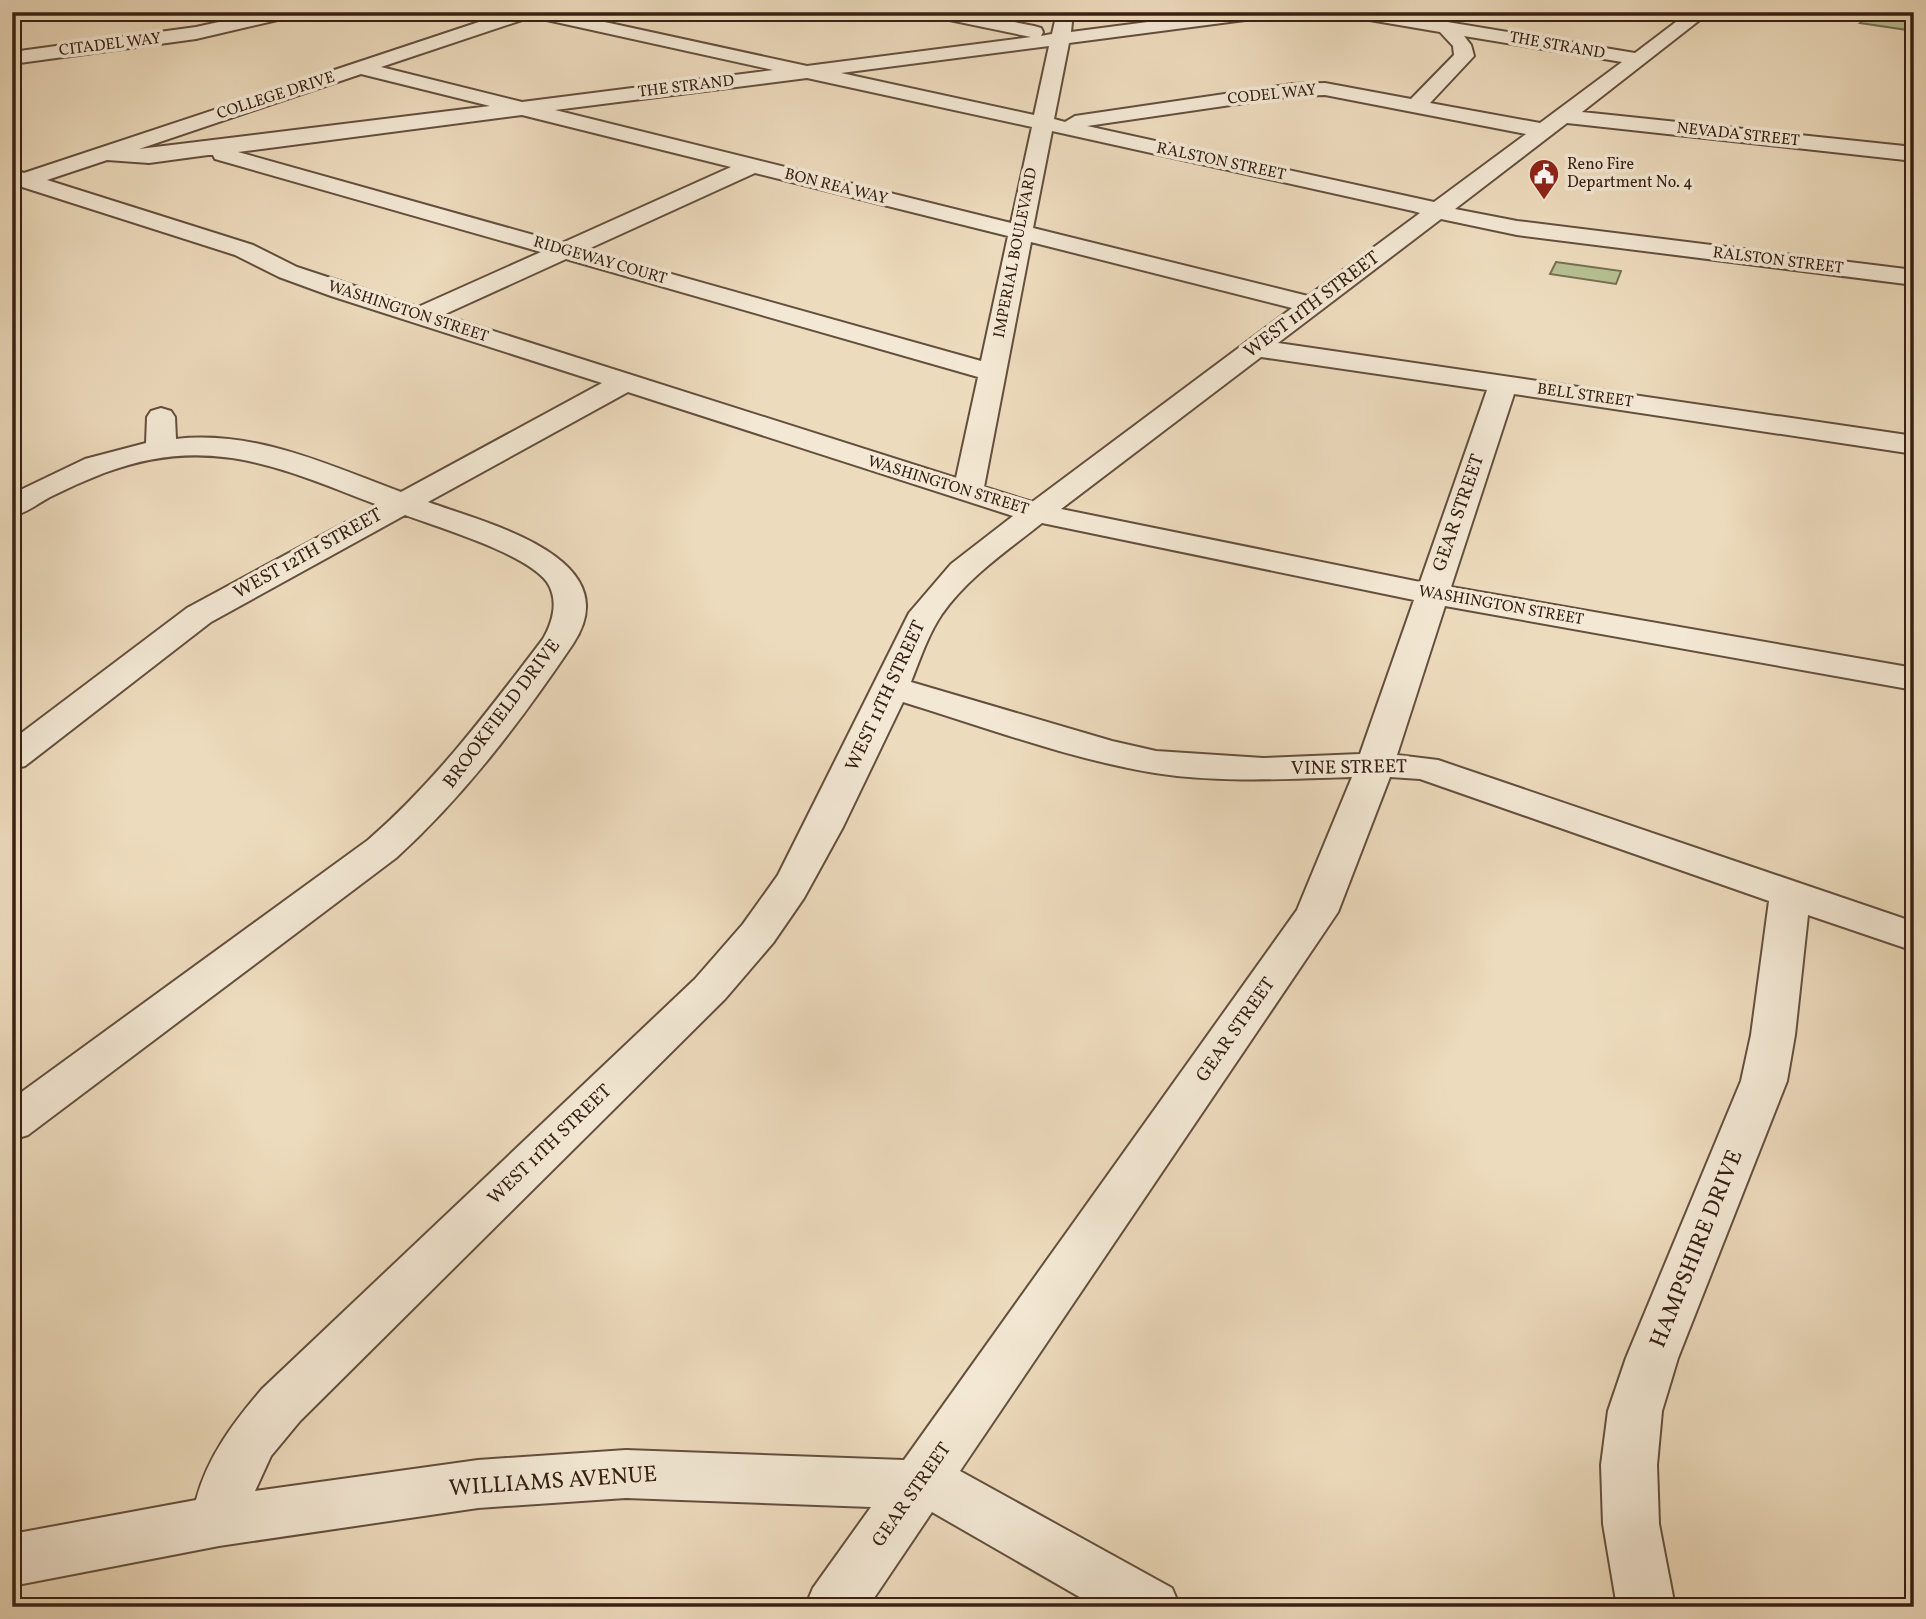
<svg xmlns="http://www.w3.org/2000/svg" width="1926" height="1619" viewBox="0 0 1926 1619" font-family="Vollkorn,serif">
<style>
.green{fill:#b7c092;stroke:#777053;stroke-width:2}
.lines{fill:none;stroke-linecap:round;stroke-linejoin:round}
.minor-casing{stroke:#644f3e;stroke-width:4}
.minor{fill:#f3e8d4;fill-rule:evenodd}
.labels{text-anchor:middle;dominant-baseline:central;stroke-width:7;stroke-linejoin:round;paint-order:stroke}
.far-street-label{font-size:16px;fill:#372014;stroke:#f3e8d4}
.far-poi-label{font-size:16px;fill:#372014;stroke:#f3e8d4;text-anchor:start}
.street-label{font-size:19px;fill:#372014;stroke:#f3e8d4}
.near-street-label{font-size:23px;fill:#372014;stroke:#f3e8d4}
</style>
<rect width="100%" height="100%" fill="#eddbbd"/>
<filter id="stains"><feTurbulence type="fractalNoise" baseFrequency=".00286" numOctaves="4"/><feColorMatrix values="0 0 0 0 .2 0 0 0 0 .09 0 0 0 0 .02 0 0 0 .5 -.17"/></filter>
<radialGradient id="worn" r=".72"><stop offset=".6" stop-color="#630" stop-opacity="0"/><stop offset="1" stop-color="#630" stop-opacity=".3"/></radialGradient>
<path class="green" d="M1871 12H1914V31L1860 23Z
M1556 262 1621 271 1616 284 1550 274Z"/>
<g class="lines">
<g class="minor-casing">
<path id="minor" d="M264 12H298L295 16 196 39 12 64V52L196 27Z
M509 12H559L807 66 1031 37 935 17 926 12H963L1034 26 1041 28 1043 32 1041 36 1052 34 1057 12H1073L1071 32 1224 12H1277L1268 17 1069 43 1054 119 1065 122 1075 116 1293 84 1325 83 1411 99 1454 55 1453 46 1440 32 1352 17 1343 12H1387L1635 53 1689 12H1710L1582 112 1914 147V161L1567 123 1455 209 1517 221 1914 270V285L1517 235 1441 219 1278 343 1914 436V454L1514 394 1451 587 1914 668V690L1445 606 1397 755 1438 760 1914 922V951L1808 915 1795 1035 1787 1081 1678 1358 1662 1411 1657 1465 1659 1524 1675 1607H1617L1603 1524 1601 1465 1608 1411 1626 1358 1741 1081 1751 1035 1769 901 1420 779 1390 777 1338 912 960 1471 1172 1588 1180 1607H1097L932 1512 868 1607H805L813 1588 871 1507 626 1498 478 1508 219 1546 12 1586V1534L196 1500C208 1456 233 1423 262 1389L695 979 743 924 778 875 909 613 951 564 1013 516 628 392 428 502C485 523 630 557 573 644 521 721 465 795 396 858L28 1135 12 1140V1099L368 840C436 781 489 710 543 639 553 622 559 600 547 582 525 553 440 528 405 515L211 622 25 766 12 769V740L187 608 378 505C280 468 210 433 104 473 86 480 68 488 50 497 37 504 27 513 12 516V494L85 459 146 443 147 417 151 411 161 408 171 411 175 417 176 439C256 430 328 465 401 492L602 383 331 296 279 277 235 255 16 185 12 183V169L24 173ZM531 17H533L773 70 522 102 381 67ZM1464 36 1622 62 1540 123 1430 103 1474 56 1471 45ZM1049 46 1034 115 841 73ZM361 74 490 106 139 149ZM807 78 1032 127 1011 223 555 110ZM1325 95 1526 134 1434 202 1087 126 1293 96ZM522 115 731 167 562 243 238 152ZM1052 131 1413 211 1420 213 1308 296 1033 228ZM208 155H213L215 159 541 252 418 307 297 267 253 245 47 180 107 160 149 163ZM755 173 1008 236 981 361 586 250ZM1031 242 1292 308 1032 502 984 487ZM566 259 978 377 956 478 443 315ZM1261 357 1487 390 1420 582 1061 509ZM1042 523 1414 600 1360 754 1263 758 1156 751 1112 741 911 682C920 659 928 635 942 614 968 577 1007 551 1042 523ZM903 702C985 727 1069 759 1155 773 1219 783 1287 779 1352 777L1297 910 904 1460 626 1450 478 1460 255 1491 271 1456 300 1421 725 999 773 943 804 898 843 827Z"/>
</g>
<use href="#minor" class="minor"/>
</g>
<defs>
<g id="civic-pin" transform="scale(1.575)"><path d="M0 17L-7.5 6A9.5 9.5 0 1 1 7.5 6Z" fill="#8f2418" stroke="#f3e8d4"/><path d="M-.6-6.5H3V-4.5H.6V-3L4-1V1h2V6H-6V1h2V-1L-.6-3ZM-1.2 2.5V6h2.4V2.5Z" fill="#fff"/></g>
</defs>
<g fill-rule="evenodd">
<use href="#civic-pin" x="1544" y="174"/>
</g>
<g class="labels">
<g class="far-street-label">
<text transform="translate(110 45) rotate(-7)">CITADEL WAY</text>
<text transform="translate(1557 46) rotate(10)">THE STRAND</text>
<text transform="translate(686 87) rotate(-7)">THE STRAND</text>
<text transform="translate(1272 95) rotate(-6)">CODEL WAY</text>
<text transform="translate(276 96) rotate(-18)">COLLEGE DRIVE</text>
<text transform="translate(1738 135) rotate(6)">NEVADA STREET</text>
<text transform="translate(1221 162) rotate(12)">RALSTON STREET</text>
<text transform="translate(836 187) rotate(14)">BON REA WAY</text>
<text transform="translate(1016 253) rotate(-79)">IMPERIAL BOULEVARD</text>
<text transform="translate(600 261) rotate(16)">RIDGEWAY COURT</text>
<text transform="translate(1778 261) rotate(7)">RALSTON STREET</text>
<text transform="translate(408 312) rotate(18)">WASHINGTON STREET</text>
<text transform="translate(1585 396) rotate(8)">BELL STREET</text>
<text transform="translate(948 486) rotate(17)">WASHINGTON STREET</text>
<text transform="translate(1501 606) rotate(10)">WASHINGTON STREET</text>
</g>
<g class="far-poi-label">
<text x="1567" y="165">Reno Fire<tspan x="1567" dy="18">Department No. 4</tspan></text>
</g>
<g class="street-label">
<text transform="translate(1312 305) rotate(-37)">WEST 11TH STREET</text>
<text transform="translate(1459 513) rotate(-71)">GEAR STREET</text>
<text transform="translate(308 554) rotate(-29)">WEST 12TH STREET</text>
<text transform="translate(886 696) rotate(-65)">WEST 11TH STREET</text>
<text transform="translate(502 714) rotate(-53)">BROOKFIELD DRIVE</text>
<text transform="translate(1349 768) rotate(-1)">VINE STREET</text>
<text transform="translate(1236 1030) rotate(-55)">GEAR STREET</text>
<text transform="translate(550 1145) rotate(-44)">WEST 11TH STREET</text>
<text transform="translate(912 1495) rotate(-55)">GEAR STREET</text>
</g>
<g class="near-street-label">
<text transform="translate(1697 1249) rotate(-68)">HAMPSHIRE DRIVE</text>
<text transform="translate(553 1482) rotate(-4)">WILLIAMS AVENUE</text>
</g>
</g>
<rect width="1926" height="1619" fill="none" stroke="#eddbbd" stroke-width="42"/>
<rect x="14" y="14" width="1898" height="1591" fill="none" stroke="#372014" stroke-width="3.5"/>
<rect x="21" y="21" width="1884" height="1577" fill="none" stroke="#372014" stroke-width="2"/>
<rect width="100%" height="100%" filter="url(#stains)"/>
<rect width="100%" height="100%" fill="url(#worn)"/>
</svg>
